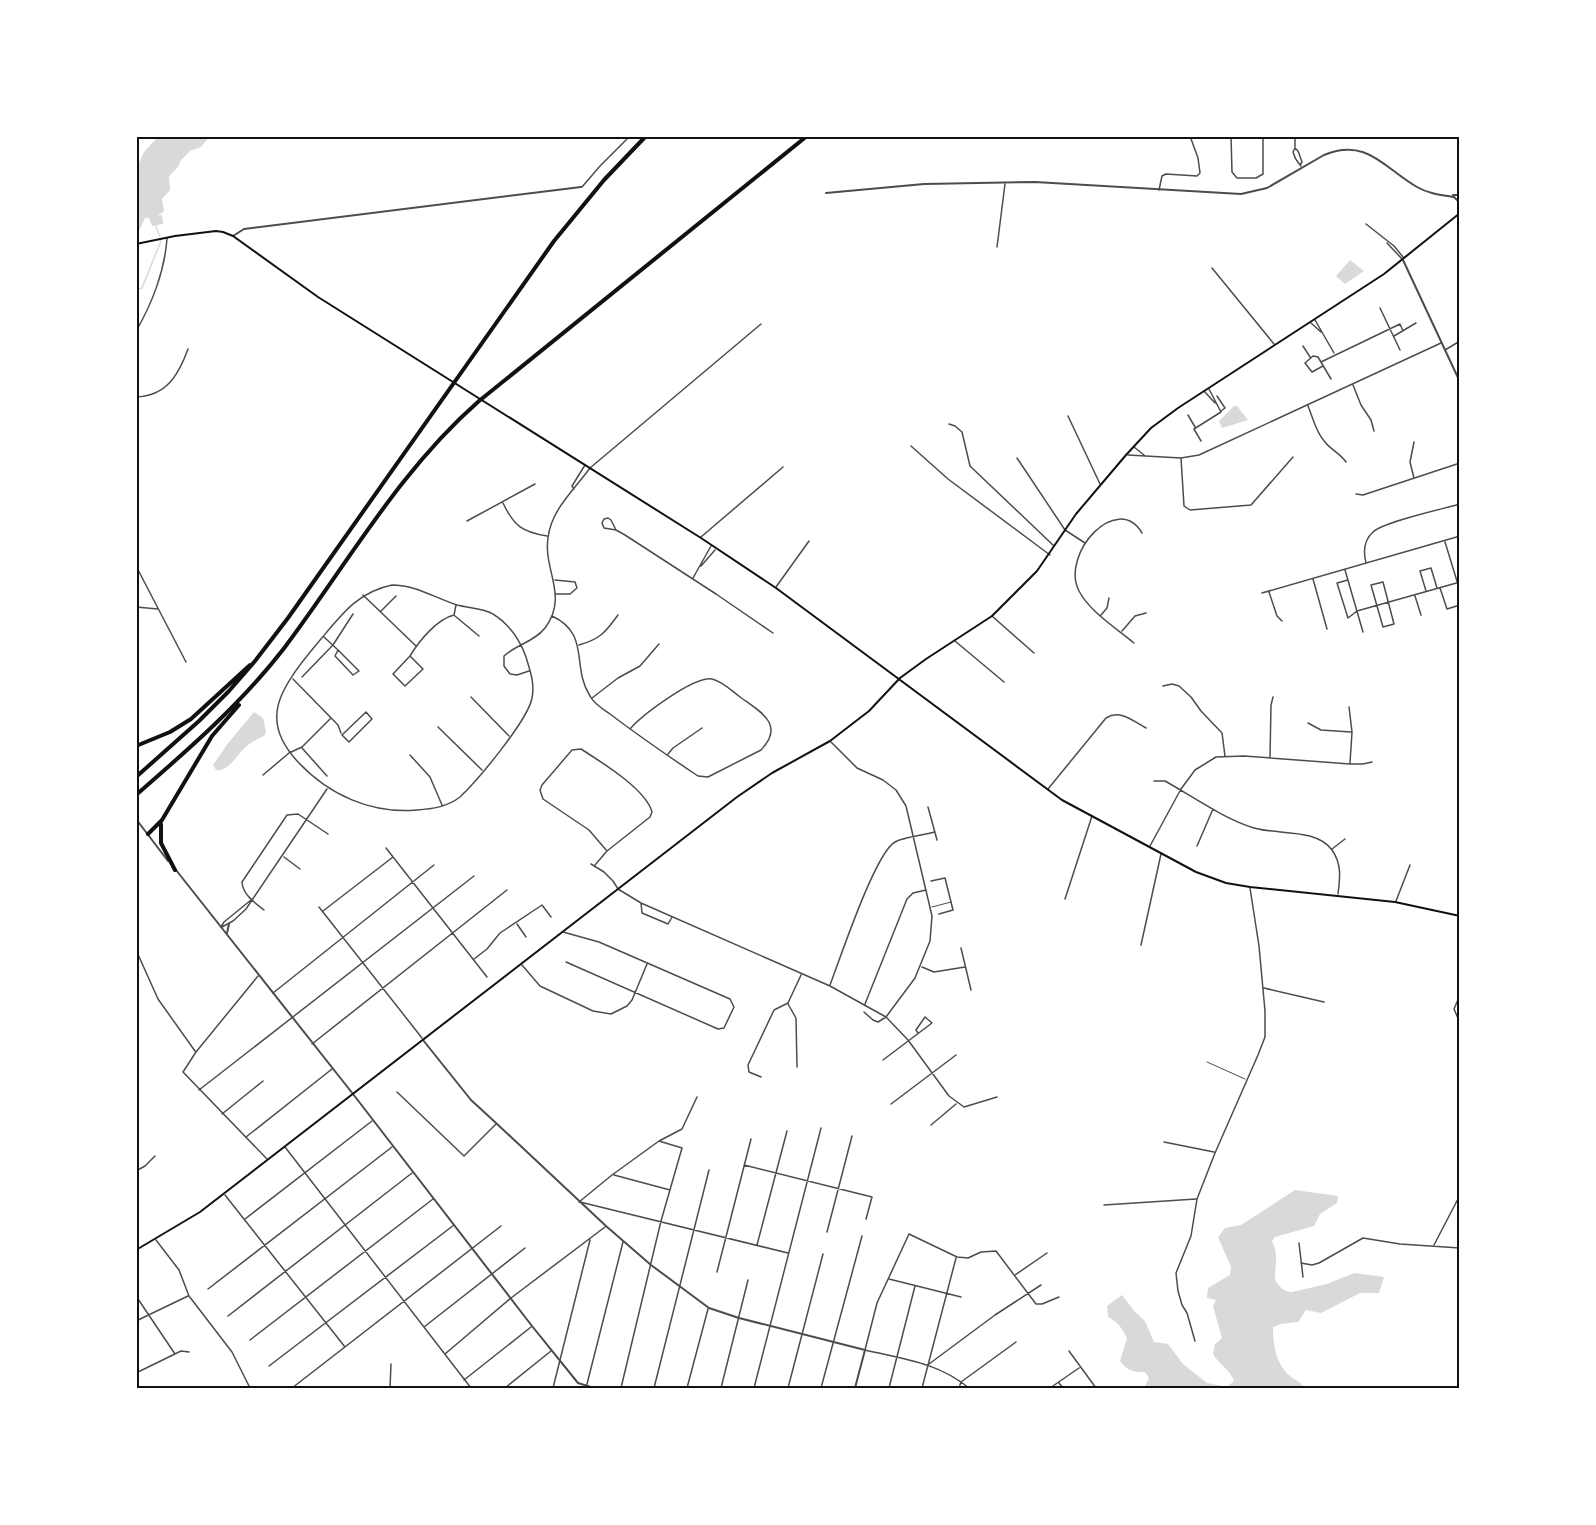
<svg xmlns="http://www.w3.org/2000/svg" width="1596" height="1525" viewBox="0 0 1596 1525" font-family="Poppins,sans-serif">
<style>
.water{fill:#d9d9d9}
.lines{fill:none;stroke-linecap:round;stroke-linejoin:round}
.stream{stroke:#d9d9d9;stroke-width:1.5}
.service{stroke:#4c4c4c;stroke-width:1}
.minor{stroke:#4c4c4c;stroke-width:1.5}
.tertiary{stroke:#4c4c4c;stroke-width:2}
.secondary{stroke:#111;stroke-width:2}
.motorway{stroke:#111;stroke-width:4}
.neatline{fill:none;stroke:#111;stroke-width:2}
</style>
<rect width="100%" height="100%" fill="#fff"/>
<path class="water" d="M158 137H209L201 147 190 151 181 160 178 167 169 176 170 190 162 199 164 211 158 216 162 215 163 224 152 226 149 218H145L137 235V200L139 196C133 185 137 167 142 156 145 149 153 143 158 137Z
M1350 260 1364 271 1345 284 1336 276Z
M1234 406H1237L1248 420 1222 428 1219 421Z
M254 712 263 718 266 732 265 735C259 739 252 741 247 746 237 754 229 772 216 770L213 765 229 742Z
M1295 1190 1338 1196 1337 1203 1320 1214 1314 1226 1275 1237 1272 1241C1279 1255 1275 1262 1275 1280 1280 1287 1283 1292 1292 1292L1327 1284 1354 1273 1384 1277 1379 1293H1360L1321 1313 1306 1310 1298 1322 1281 1324 1273 1327C1273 1345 1276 1364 1290 1376 1296 1381 1301 1381 1304 1388H1144L1149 1378 1145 1372C1134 1372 1127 1371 1120 1361L1127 1338C1122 1328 1118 1322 1108 1317L1107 1306 1122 1295 1135 1312 1145 1321 1154 1342 1168 1344 1183 1364 1207 1383 1227 1387 1234 1381C1231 1370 1219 1365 1213 1354L1215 1344 1222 1338 1213 1306 1216 1300 1207 1298 1208 1288 1230 1275 1231 1267 1218 1237 1225 1228 1241 1225Z"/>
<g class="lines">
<path class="stream" d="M155 224 160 237
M136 290 142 288 161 241"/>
<path class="service" d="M932 907 951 902
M1207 1062 1245 1079"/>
<path class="minor" d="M1231 136 1232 172 1237 178H1256L1263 174V136
M1295 136V147
M1300 165 1302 162 1298 151 1295 148 1293 152C1295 160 1297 161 1301 166
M582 187 600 166 630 136
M1159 190 1162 176 1166 174 1197 176 1200 173 1198 158 1190 136
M1366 224 1394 246 1403 257
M1387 243 1402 259
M997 247 1005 184
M1212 268 1274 344
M1380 308 1400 350
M1315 320 1334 353
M1311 323 1321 332
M136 331C152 304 165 270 167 238
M1394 336 1416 323
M1303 346 1310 357
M1445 350 1460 341
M1321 362 1400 324 1403 331
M1323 366 1312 372 1305 363 1313 356 1318 357 1331 379
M1353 385 1361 405 1371 420 1374 431
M1209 389 1221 412
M1204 391 1215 403
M1217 396 1225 408 1221 411
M136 397C167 396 179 374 188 349
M1308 406C1313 418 1316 433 1325 442 1331 450 1340 453 1346 462
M1188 415 1195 427
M1068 416 1100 484
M949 424 955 426 962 432 970 466 1054 546
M1201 441 1194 429 1221 412
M911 446 948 479 1050 555
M1134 447 1144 455
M1128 455 1181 458 1184 506 1190 510 1251 505 1293 457
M1017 458 1065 530 1085 543
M1181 458 1199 455 1441 343
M1414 478 1410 462 1414 442
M574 489 572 486 585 465
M1356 494 1363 495 1460 463
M503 503C514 526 522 532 547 536
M467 521 535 484
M616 530 611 520 608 518 604 519 602 523 604 528 616 530 625 535 716 594 773 633
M701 537 783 467
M1445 542 1460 591
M1366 563C1363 551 1364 540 1373 532 1383 522 1443 509 1460 504
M136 566 186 662
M701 566 715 550
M1345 570 1363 632
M693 578 711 546
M1313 579 1327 629
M555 580 575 582 577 588 570 594H556
M1348 580 1337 583 1348 618 1357 611 1460 582
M1383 582 1394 624 1383 627 1371 585Z
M392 585C416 585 435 598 457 605 468 608 484 608 493 614 509 624 520 640 526 657 530 671 535 683 532 698 528 720 478 780 460 797 447 807 432 809 417 810 371 814 329 795 298 762 285 748 275 732 277 713 278 689 306 657 321 639 342 614 358 592 392 585Z
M776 587 809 541
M1440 588 1447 609 1460 605
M1426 591 1420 571 1431 568 1437 588
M1269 592 1277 616 1282 621
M1262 593 1460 536
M363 595 416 646
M1415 596 1421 615
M136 607 158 609
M381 611 396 596
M1101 615 1107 608 1109 598
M455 616 479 636
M552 616C591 634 571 667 590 696 594 704 603 709 610 714 639 736 668 756 698 776L708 777 761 750C786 724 759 711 740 697 732 691 722 681 712 679 694 676 642 715 630 729
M992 616 1034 653
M1122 631 1135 616 1146 613
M324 637 338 650
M955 641 1004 682
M1134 643C1116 628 1090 612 1079 591 1060 554 1117 491 1142 533
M579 645C600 639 605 633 618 615
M338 650 359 671 353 675 335 656Z
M410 656 423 669 405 686 393 674Z
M410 656C419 641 437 619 454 615L456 605
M529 671 517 675 510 674 504 666V656C517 644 534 642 545 628 569 596 543 570 548 538 551 510 574 490 590 468L761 324
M302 677 333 645 353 614
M293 679 338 725 341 733
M1163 686 1172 684 1179 686 1191 697 1201 711 1222 733 1225 756
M471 697 509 736
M592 698 618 678 640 666 659 644
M1349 707 1352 732 1350 763
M366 712 372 719 349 742 342 735Z
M1308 723 1321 730 1351 732
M438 727 482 770
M831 742 857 768 883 780 896 790 906 806 932 916 930 941 915 978 886 1017 878 1022 873 1020 864 1012
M302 748 327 776
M668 754 673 748 702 728
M410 755 430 777 442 805
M1270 757 1271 705 1273 697
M263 775 289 753 302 747 331 718
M1154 781H1165C1192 796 1224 819 1254 828 1277 835 1316 828 1332 850 1342 864 1340 878 1338 894
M1048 789 1106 718C1120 709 1133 721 1146 728
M928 807 937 840
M1150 846 1181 789 1195 770 1216 757 1244 756 1350 764H1363L1372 762
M1197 846 1213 809
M386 848 487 977
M1332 849 1345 839
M284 857 300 869
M591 864 604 872 613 881 618 889 641 903 830 986 886 1017 908 1040 949 1096 964 1107 997 1097
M595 865 607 851 650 817 652 812C646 789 601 762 581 749L572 750 542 785 540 790 543 799 589 830 607 851
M931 881 945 878 953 910 939 914
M1065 899 1092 816
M1396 901 1410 865
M641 903 642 913 668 924 672 917
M319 907 422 1038
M264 910C254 902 243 895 242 882L287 815 298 814 328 834
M323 911 393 857
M517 924 526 937
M221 927 224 922 251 900
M222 927 233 921 246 909 327 789
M563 932 599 942 730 999 734 1007 724 1028 718 1029 566 962
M1141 945 1161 854
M961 948 971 990
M136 950 158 999 195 1051
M474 959 487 949 500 933 542 905 551 917
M522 965 540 986 593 1011 611 1014 627 1006 632 1000 647 964
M922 967 934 972 965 967
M258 976 196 1052 183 1072 267 1159
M830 985C840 959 875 853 895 842 903 837 924 835 935 832
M1264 988 1324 1002
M273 993 434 865
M1460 995 1454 1009 1460 1023
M788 1004 796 1018 797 1067
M865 1004 907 899 913 893 926 890
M312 1044 507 890
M883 1060 932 1023 925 1017 916 1030 918 1033
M761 1077 749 1072 748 1065 774 1010 788 1003 801 975
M199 1090 474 876
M397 1092 464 1156 496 1124
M891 1104 956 1055
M222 1114 263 1081
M931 1125 956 1104
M246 1137 332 1069
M1164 1142 1214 1152
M285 1147 471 1388
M744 1165 872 1197 866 1219
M136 1171 145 1166 155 1156
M614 1175 670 1190
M225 1195 345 1347
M579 1202 612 1175 659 1141 682 1129 697 1097
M580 1202 788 1253
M1104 1205 1196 1199
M245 1219 372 1121
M827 1232 852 1136
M156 1240 179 1270 189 1296 232 1352 250 1388
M1299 1243 1303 1277
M757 1245 787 1131
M1434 1245 1460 1195
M1301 1263 1312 1265 1319 1263 1363 1238 1400 1244 1460 1248
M717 1272 751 1139
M1015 1275 1047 1253
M889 1279 961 1297
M208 1289 392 1147
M136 1296 175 1354
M228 1316 412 1173
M136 1321 188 1296
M424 1327 525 1248
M250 1340 433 1199
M1195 1341 1187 1313 1182 1305 1178 1291 1176 1273 1191 1236 1197 1199 1215 1153 1258 1055 1265 1037V1011L1259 946 1250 888
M1069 1351 1096 1388
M445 1354 511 1298 605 1227
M929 1364 995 1315 1041 1285
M269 1366 454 1225
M136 1373 181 1351 189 1352
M464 1380 531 1327
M1059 1383 1063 1388
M292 1388 501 1226
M390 1388 391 1364
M505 1388 551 1351
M553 1388 590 1240
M586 1388 623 1242
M621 1388 661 1221 682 1148 659 1141
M654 1388 709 1170
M687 1388 708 1309
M721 1388 748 1280
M754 1388 821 1128
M788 1388 823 1254
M821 1388 862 1236
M889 1388 915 1286
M922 1388 956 1258
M959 1388 961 1382 1016 1342
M969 1388C937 1362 903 1359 865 1350L877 1303 909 1234 957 1257 968 1258 981 1252 996 1251 1036 1304H1042L1059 1297
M1050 1388 1079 1368"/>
<path class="tertiary" d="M826 193 924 184 1035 182 1241 194 1267 188 1324 155C1367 137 1385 169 1417 187 1429 194 1441 195 1454 197L1460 203
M1453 195H1460
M233 236 244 229 581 187
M1403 260 1460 382
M136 819 168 861
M176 870 353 1094 532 1326 578 1383 594 1388
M227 933 229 924
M423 1040 471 1100 496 1123 606 1226 651 1265 709 1308 739 1318 865 1350 855 1388"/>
<path class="secondary" d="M136 244 175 236 216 231 223 232 233 236 318 297 701 538 776 588 1062 800 1196 872 1226 883 1250 887 1395 902 1460 916
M136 1250 200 1212 737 797 772 773 830 741 869 711 900 678 926 659 992 616 1037 571 1076 514 1126 455 1151 428 1178 408 1384 274 1460 213"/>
<path class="motorway" d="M136 746 170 732 191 719 250 665
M136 777 199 721 229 691 255 661 288 618 554 241 604 180 646 136
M136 795C189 749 242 703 285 647 348 563 399 471 479 401L807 136
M161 824V843L175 870
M148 834 162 820 212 736 239 705"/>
</g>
<rect width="1596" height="1525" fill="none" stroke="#ffffff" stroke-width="276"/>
<rect x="138" y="138" width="1320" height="1249" class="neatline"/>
</svg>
